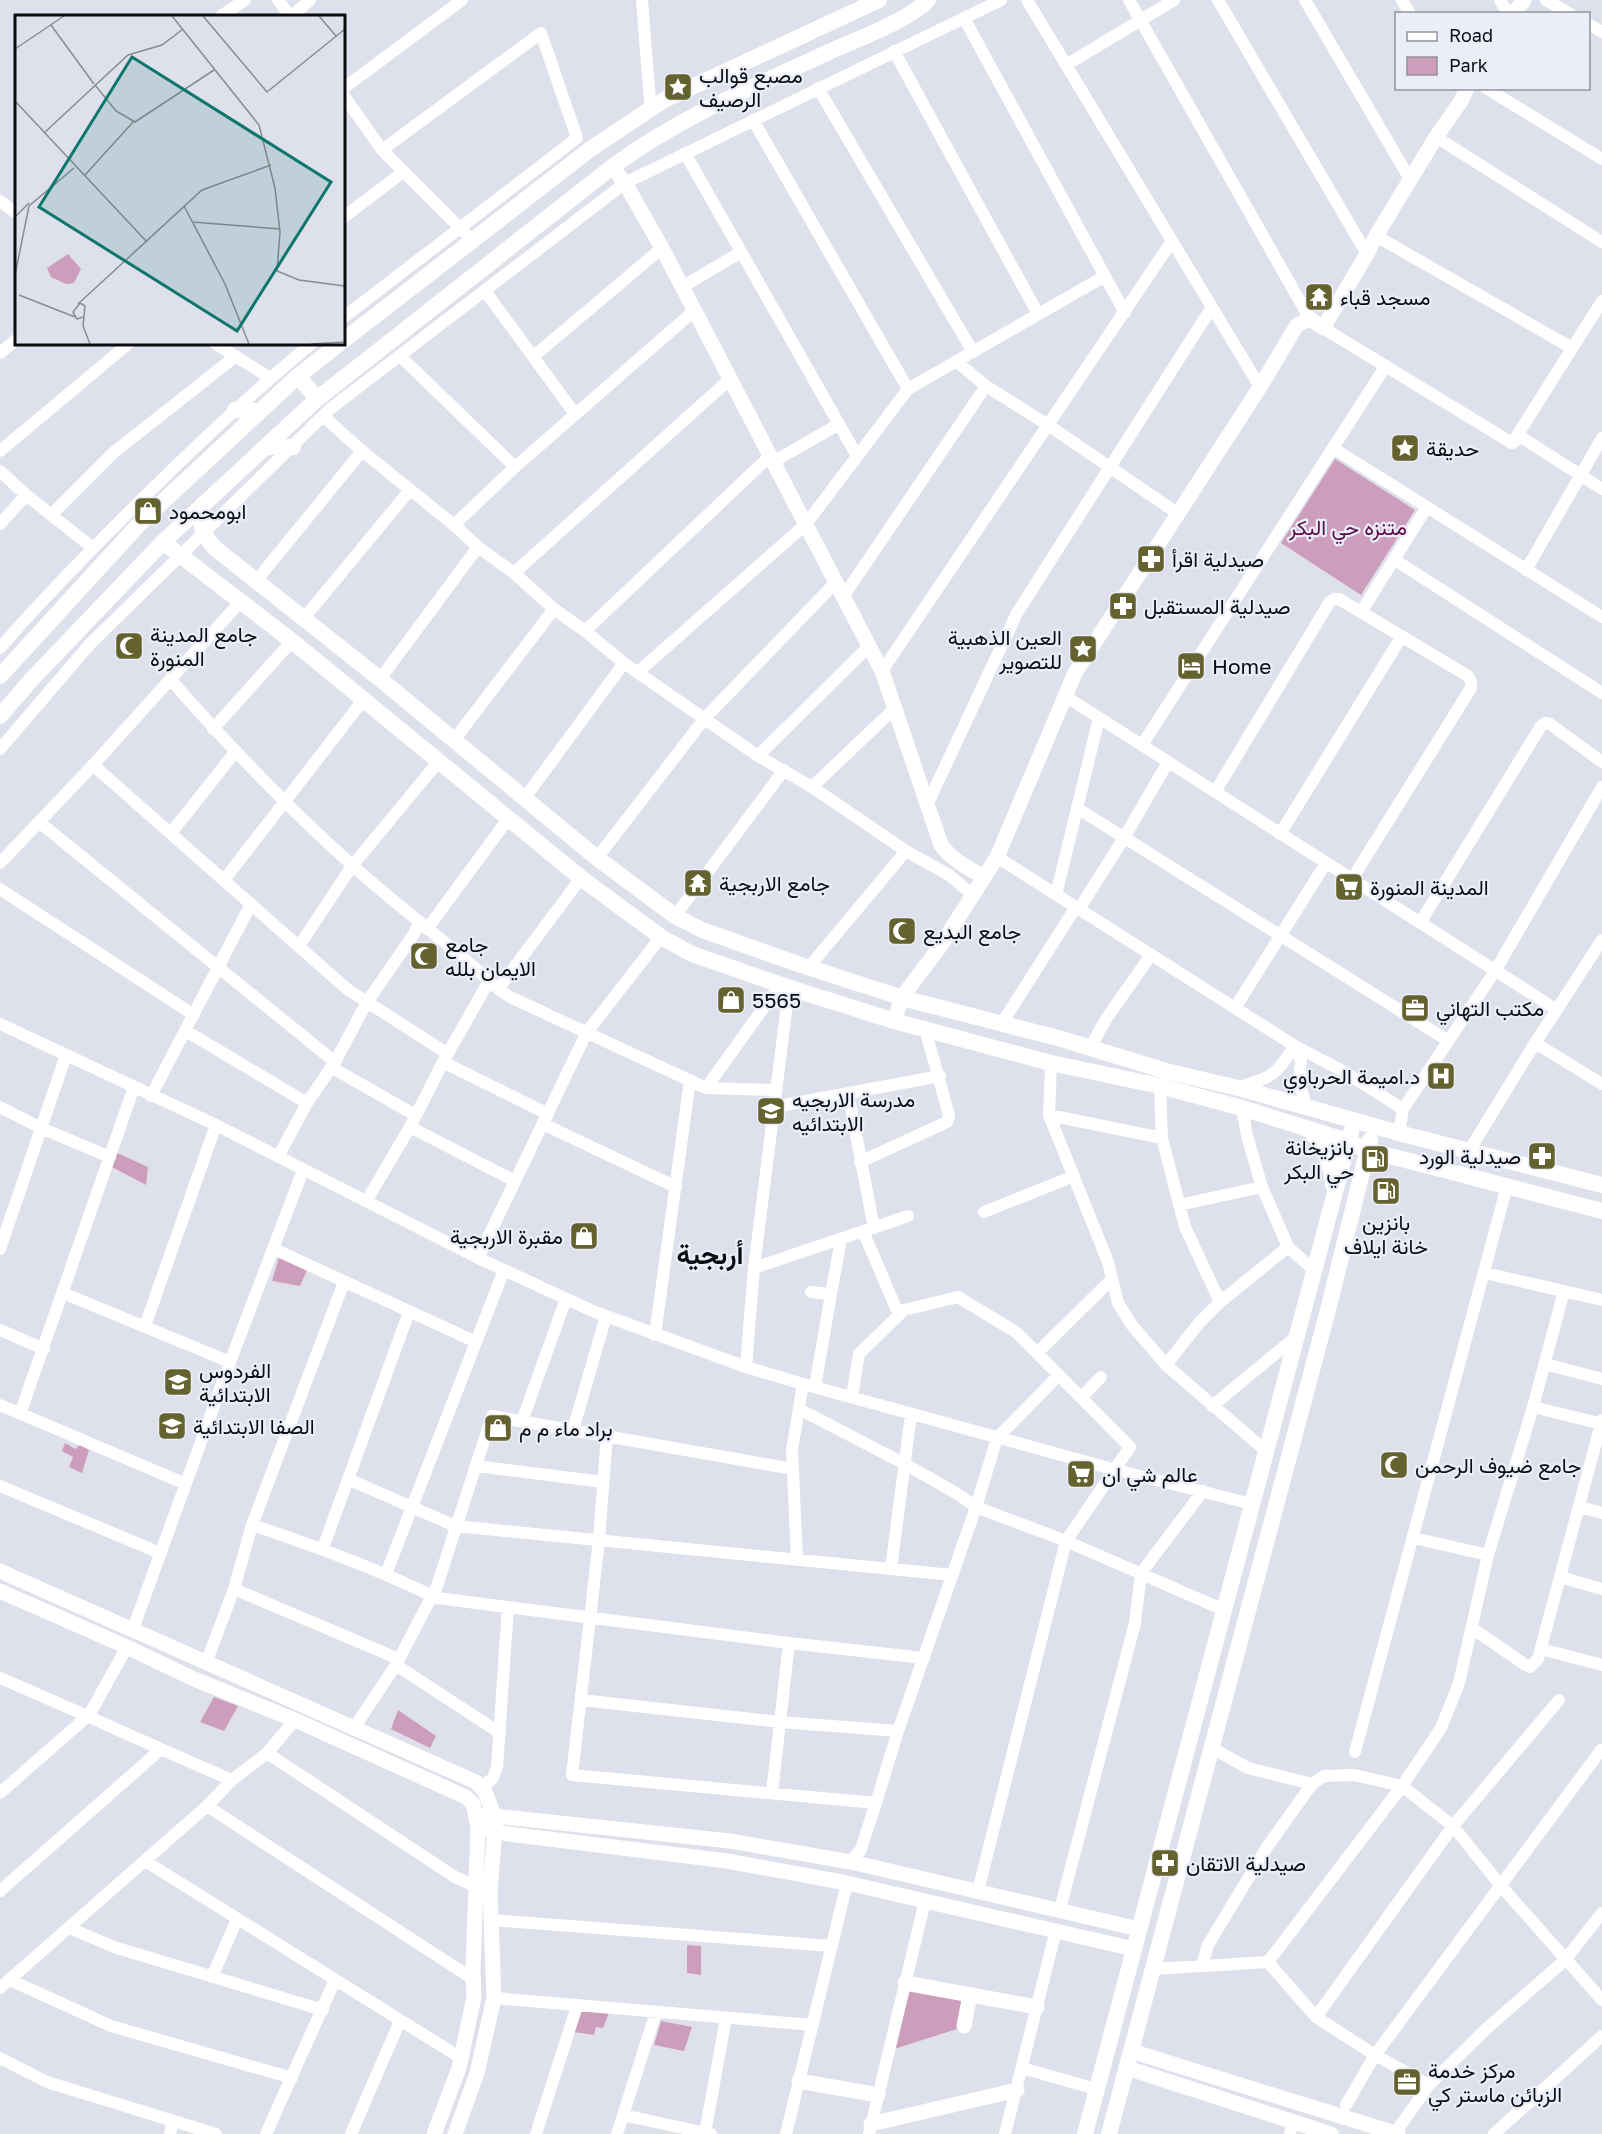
<svg xmlns="http://www.w3.org/2000/svg" width="1602" height="2134" viewBox="0 0 1602 2134" font-family="'Golos Text',Vazirmatn,sans-serif">
<style>
.green{fill:#cd9ebb}
.lines{fill:none;stroke-linecap:round;stroke-linejoin:round}
.minor{stroke:#fff;stroke-width:12}
.tertiary{stroke:#fff;stroke-width:15}
.secondary{stroke:#fff;stroke-width:16}
.labels{text-anchor:middle;dominant-baseline:central;stroke-width:4.5;stroke-linejoin:round;paint-order:stroke}
.poi-label{font-size:21px;fill:#0c0d11;stroke:#ebeef8;text-anchor:start}
.park-label{font-size:21px;fill:#5d0a48;stroke:#ebeef8}
.district-label{font-size:27px;font-weight:bold;fill:#0c0d11;stroke:#ebeef8}
.inset-road{fill:none;stroke:#8a8c94;stroke-width:1.5}
.view{fill:#0f766e;fill-opacity:0.15;stroke:#0f766e;stroke-width:3}
.inset-edge{fill:none;stroke:#0c0d11;stroke-width:3}
</style>
<rect width="100%" height="100%" fill="#dee0eb"/>
<path class="green" d="M1335 459 1415 510 1361 595 1281 543Z
M115 1152 148 1167 146 1185 112 1167Z
M279 1257 307 1270 300 1286 272 1281Z
M65 1443 75 1449 80 1445 89 1450 82 1473 69 1467 73 1457 62 1451Z
M214 1697 238 1706 224 1731 200 1722Z
M398 1710 436 1736 430 1748 391 1729Z
M687 1945 701 1946V1975L687 1973Z
M908 1986 964 1998 957 2029 894 2049Z
M580 2010 609 2013 603 2028 596 2027 594 2035 574 2032Z
M661 2021 692 2027 684 2051 654 2045Z"/>
<g class="lines">
<path class="minor" d="M278 0 290 16
M642 0 650 101
M1027 0 1260 387
M1129 0 1310 319
M1218 0 1367 254
M1305 0 1411 181
M1402 0 1410 14
M1500 0 1508 14
M1546 0 1570 14
M221 16 245 0
M292 16 310 0
M964 18 1125 313
M1588 24 1602 32
M894 51 1038 314
M1066 65 1174 0
M344 88 462 0
M818 88 973 352
M1486 88 1602 159
M344 96 382 150 471 239
M753 120 908 389
M1436 137 1602 242
M685 153 857 456
M0 201 16 213
M344 217 403 172
M1376 236 1572 348
M682 287 741 252
M485 291 575 414
M344 317 577 138 541 33 382 150
M1323 328 1512 443 1521 437 1602 489
M216 344 270 378
M0 353 16 340
M400 356 515 467
M534 356 662 248
M956 361 986 386 1048 425 1177 513
M323 416 362 451 454 525 478 547 514 573 554 609 585 631 624 663 758 756 812 787 906 851 949 875 973 895
M1513 442 1602 301
M1333 448 1602 617
M0 451 128 344
M773 462 839 424
M0 471 26 495 93 548
M51 515 113 453 236 356
M0 524 26 495
M454 525 515 467 695 310
M1395 560 1602 693
M1526 570 1602 438
M514 573 730 379
M256 581 362 451
M843 597 986 386
M1361 612 1427 507
M304 618 410 490
M585 631 770 456
M0 648C39 603 81 560 123 518 183 458 245 398 311 344
M882 671 1172 241
M638 672 806 524 908 389 1105 276
M170 679C227 744 287 807 352 865 399 908 452 945 498 989L510 997 706 1088 775 1090
M380 679 478 547
M1065 696 1557 1010
M213 729 292 641
M454 740 554 609
M1142 745 1385 367
M0 749 90 644 330 409 625 183 1001 0
M758 756 869 646
M93 765 347 989 448 1054
M812 787 894 709
M1215 792 1329 603 1334 599H1339L1468 676 1471 682V688L1352 879
M524 799 624 663
M927 805 1017 613 1212 307
M1077 808 1447 1040
M39 822 335 1062
M171 833 236 751
M1280 834 1402 636
M997 857 1295 1046 1301 1061 1299 1082 1307 1108
M597 858 705 718 836 582
M0 863 93 765 241 601
M224 880 364 699
M0 889 194 1015
M1056 895 1099 718
M1079 909 1124 838 1168 762
M675 916 784 770
M1420 923 1541 726 1545 723 1550 724 1602 762
M427 929 508 819
M299 946 352 866 439 761
M808 968 906 851
M498 989 581 878
M1235 1008 1326 863
M1002 1023 1076 907
M0 1024 216 1125 478 1258 595 1312 746 1367 803 1384 1116 1470 1252 1504
M186 1031 307 1103
M1535 1043 1602 1084
M1090 1048 1106 1019 1151 955
M443 1062 548 1114
M1051 1063 1049 1115 1108 1262 1118 1303 1131 1324 1166 1365 1266 1451
M331 1067 415 1115
M1160 1086 1162 1138 1185 1227 1220 1302
M1238 1087C1273 1078 1275 1075 1295 1046L1343 1071 1403 1109
M706 1088 780 985
M848 1093 874 1228
M151 1096 251 904
M0 1107 41 1128 110 1157
M774 1107 940 1076
M1242 1108 1247 1136 1262 1187 1288 1247 1314 1270
M1049 1115 1162 1138
M543 1124 676 1187
M410 1127 515 1181
M1399 1133 1403 1109 1495 971 1602 787
M1469 1151 1535 1043 1602 940
M278 1157 307 1103 335 1062 367 1002 414 934 419 922
M860 1162 947 1122 949 1115 925 1029
M367 1200 410 1127 443 1062 489 981
M1179 1205 1262 1187
M984 1212 1074 1176
M863 1231 899 1315
M0 1249 66 1055
M274 1249 476 1342
M478 1258 587 1032 661 937
M754 1268 908 1216
M1485 1273 1602 1300
M811 1292 831 1294 815 1387
M63 1293 230 1362
M831 1294 841 1239
M145 1326 216 1125
M0 1330 44 1349
M655 1335 690 1080
M1037 1353 1112 1279
M1545 1364 1602 1379
M1166 1365 1199 1323 1220 1302 1288 1247
M746 1367 754 1268 789 988
M852 1397 859 1354 904 1310 958 1297 1016 1332 1130 1447 1066 1541 978 1891
M1082 1397 1101 1377
M0 1405 186 1484
M1212 1406 1297 1336
M1533 1407 1602 1424
M799 1409 905 1464 956 1493 976 1507 1066 1541 1224 1610
M20 1414 134 1087
M522 1421 566 1299
M573 1430 606 1316
M607 1435 599 1540 572 1775 876 1803
M476 1466 603 1482
M348 1479 455 1526 952 1575
M0 1486 160 1553
M1579 1507 1602 1513
M252 1525C316 1546 377 1569 437 1598L789 1643 924 1658
M1414 1538 1488 1555
M323 1548 409 1312
M797 1560 792 1450 803 1384
M891 1569 911 1414
M386 1574 504 1270
M1560 1577 1602 1589
M234 1589 399 1659
M1472 1628 1524 1664 1530 1667 1538 1659 1602 1420
M133 1629 230 1362 303 1170
M1541 1649 1602 1665
M206 1663 234 1589 252 1525 344 1282
M396 1665 500 1733
M0 1678C78 1711 154 1747 232 1780
M581 1700 780 1722 898 1731
M354 1728 396 1665 437 1586 492 1416 793 1469
M1212 1748 1248 1768 1312 1784
M1355 1752 1507 1186
M267 1753 455 1877 477 1887
M481 1788 493 1778 497 1767 508 1607
M0 1793 89 1715 127 1647
M772 1793 789 1643
M207 1806 473 1979
M145 1861 461 2058
M851 1862 861 1849 876 1803 898 1731 976 1507 997 1438 1059 1375
M0 1891 160 1750
M1060 1909 1135 1623 1141 1573 1203 1491
M491 1920 832 1946
M69 1928 117 1948 323 2010
M1268 1962 1402 1786 1441 1728 1459 1683 1488 1555 1533 1407 1564 1291
M1202 1965 1208 1945 1267 1847 1312 1784 1324 1776 1354 1775 1402 1786 1453 1826 1501 1886 1602 2000
M1153 1969 1268 1962 1316 2017 1375 2055 1429 2085
M212 1977 237 1919
M10 1980 111 2026 292 2078
M0 1988 207 1806 232 1780 267 1753 295 1720
M494 1998 813 2025
M1316 2017 1453 1826 1559 1700
M0 2058 47 2082 216 2134
M1022 2068 1096 2089
M1346 2105 1375 2055 1601 1750
M623 2115 711 2134
M1400 2126 1429 2085 1486 2029 1564 1961 1602 1913
M705 2133 726 2018
M170 2134 173 2121
M266 2134 335 1980
M351 2134 400 2021
M536 2134 577 2006
M617 2134 656 2012
M786 2134 847 1883
M869 2134 925 1901
M1005 2134 1056 1930
M1290 2134 1293 2122
M1494 2134 1602 2036"/>
<path class="tertiary" d="M1513 14 1524 0
M612 167 625 183 662 248 882 671 941 845C952 860 968 868 984 877
M894 1021 902 997 939 948 997 857 1075 673 1260 387 1297 325 1310 319 1323 328 1367 254 1376 236 1436 137 1461 101 1467 88
M0 1571 476 1782 485 1792 494 1815 495 1826 490 1894 494 1998 477 2073 455 2134
M0 1591 127 1647 194 1679 295 1720 466 1797 473 1804 478 1827 473 1970 474 1997 459 2068 434 2134
M484 1815 730 1841 851 1862 1139 1929
M486 1829 508 1834 727 1861 847 1883 1134 1949
M905 1983 1037 2007
M964 2026 970 1995
M1131 2051 1398 2134
M1127 2068 1331 2134
M799 2081 878 2095
M871 2124 1017 2090"/>
<path class="secondary" d="M344 340 589 150 664 100 879 0
M298 376 317 399
M235 410 260 411
M265 447H293
M203 504C198 524 202 535 216 549L380 679 597 858 675 916 702 930 798 964 906 999 1058 1038 1166 1071 1242 1089 1399 1133 1602 1185
M163 542 292 641 581 878 661 937 692 954 790 988 894 1021 1051 1063 1160 1086 1242 1108 1347 1141 1367 1150 1602 1211
M0 676 142 521 298 376 339 344
M0 716 31 680 163 542 317 399 612 167C679 117 756 86 831 51 856 40 909 20 928 0
M1309 1129C1323 1145 1331 1162 1333 1184
M1085 2134 1351 1132
M1109 2134 1329 1306 1370 1140"/>
</g>
<defs>
<g id="sight-square" transform="scale(1.5)"><rect x="-9" y="-9" width="18" height="18" rx="4" fill="#64622e" stroke="#ebeef8"/><path d="M0-6L1.8-2.2L6-1.7L2.9 1.2L3.7 5.4L0 3.3L-3.7 5.4L-2.9 1.2L-6-1.7L-1.8-2.2Z" fill="#fff"/></g>
<g id="temple-square" transform="scale(1.5)"><rect x="-9" y="-9" width="18" height="18" rx="4" fill="#64622e" stroke="#ebeef8"/><path d="M0-6L5-2H3V0L6.5 2.5H4V6H1.5V3h-3V6H-4V2.5H-6.5L-3 0V-2H-5Z" fill="#fff"/></g>
<g id="shop-square" transform="scale(1.5)"><rect x="-9" y="-9" width="18" height="18" rx="4" fill="#64622e" stroke="#ebeef8"/><path d="M-5-2.5h2.3a2.7 3.5 0 0 1 5.4 0H5L5.5 6h-11ZM-1.5-2.5h3a1.5 2.3 0 0 0-3 0Z" fill="#fff"/></g>
<g id="pharmacy-square" transform="scale(1.5)"><rect x="-9" y="-9" width="18" height="18" rx="4" fill="#64622e" stroke="#ebeef8"/><path d="M-2-6h4v4h4v4h-4v4h-4v-4h-4v-4h4Z" fill="#fff"/></g>
<g id="mosque-square" transform="scale(1.5)"><rect x="-9" y="-9" width="18" height="18" rx="4" fill="#64622e" stroke="#ebeef8"/><path d="M3.5-4.9A6 6 0 1 0 3.5 4.9A5 5 0 1 1 3.5-4.9Z" fill="#fff"/></g>
<g id="hotel-square" transform="scale(1.5)"><rect x="-9" y="-9" width="18" height="18" rx="4" fill="#64622e" stroke="#ebeef8"/><path d="M-6-4.5h1.5V1H6V5H4.5V3h-9V5H-6ZM-4 0a1.8 1.8 0 1 1 3.6 0ZM.5 0V-2.5h3Q6-2.5 6 0Z" fill="#fff"/></g>
<g id="supermarket-square" transform="scale(1.5)"><rect x="-9" y="-9" width="18" height="18" rx="4" fill="#64622e" stroke="#ebeef8"/><path d="M-6-5.5h2.5l.6 2H6L4.5 2H-2.5L-4.4-4H-6ZM-1.5 3.2a1.3 1.3 0 1 0 .1 0ZM3 3.2a1.3 1.3 0 1 0 .1 0Z" fill="#fff"/></g>
<g id="office-square" transform="scale(1.5)"><rect x="-9" y="-9" width="18" height="18" rx="4" fill="#64622e" stroke="#ebeef8"/><path d="M-6-3h4V-5.5h4V-3h4V5H-6ZM-1-4.5V-3h2v-1.5ZM-6 0V1H6V0Z" fill="#fff"/></g>
<g id="hospital-square" transform="scale(1.5)"><rect x="-9" y="-9" width="18" height="18" rx="4" fill="#64622e" stroke="#ebeef8"/><path d="M-5-5h3v3.5h4V-5h3V5h-3V1.5h-4V5h-3Z" fill="#fff"/></g>
<g id="school-square" transform="scale(1.5)"><rect x="-9" y="-9" width="18" height="18" rx="4" fill="#64622e" stroke="#ebeef8"/><path d="M0-5L7-2L0 1L-7-2ZM-4 1L0 2.5L4 1V4Q0 6-4 4Z" fill="#fff"/></g>
<g id="fuel-square" transform="scale(1.5)"><rect x="-9" y="-9" width="18" height="18" rx="4" fill="#64622e" stroke="#ebeef8"/><path d="M-5.5-6h7V0h2V4h1.3V-2.5L3-4.5l.8-.8L6-3V5H2.5V1h-1V6h-7ZM-4.2-4.7v3.2H.2V-4.7Z" fill="#fff"/></g>
</defs>
<g fill-rule="evenodd">
<use href="#sight-square" x="678" y="87"/>
<use href="#temple-square" x="1319" y="297"/>
<use href="#sight-square" x="1405" y="448"/>
<use href="#shop-square" x="148" y="511"/>
<use href="#pharmacy-square" x="1151" y="559"/>
<use href="#pharmacy-square" x="1123" y="606"/>
<use href="#mosque-square" x="129" y="646"/>
<use href="#sight-square" x="1083" y="649"/>
<use href="#hotel-square" x="1191" y="666"/>
<use href="#temple-square" x="698" y="883"/>
<use href="#supermarket-square" x="1349" y="887"/>
<use href="#mosque-square" x="902" y="931"/>
<use href="#mosque-square" x="424" y="956"/>
<use href="#shop-square" x="731" y="1000"/>
<use href="#office-square" x="1415" y="1008"/>
<use href="#hospital-square" x="1441" y="1076"/>
<use href="#school-square" x="771" y="1111"/>
<use href="#pharmacy-square" x="1542" y="1156"/>
<use href="#fuel-square" x="1375" y="1159"/>
<use href="#fuel-square" x="1386" y="1191"/>
<use href="#shop-square" x="584" y="1236"/>
<use href="#school-square" x="178" y="1382"/>
<use href="#school-square" x="172" y="1426"/>
<use href="#shop-square" x="498" y="1428"/>
<use href="#mosque-square" x="1394" y="1465"/>
<use href="#supermarket-square" x="1081" y="1474"/>
<use href="#pharmacy-square" x="1165" y="1863"/>
<use href="#office-square" x="1407" y="2082"/>
</g>
<g class="labels">
<g class="poi-label">
<text x="699" y="75">مصبع قوالب<tspan x="699" dy="24">الرصيف</tspan></text>
<text x="1340" y="297">مسجد قباء</text>
<text x="1426" y="448">حديقة</text>
<text x="169" y="511">ابومحمود</text>
<text x="1172" y="559">صيدلية اقرأ</text>
<text x="1144" y="606">صيدلية المستقبل</text>
<text x="150" y="634">جامع المدينة<tspan x="150" dy="24">المنورة</tspan></text>
<text x="1062" y="637" text-anchor="end">العين الذهبية<tspan x="1062" dy="24">للتصوير</tspan></text>
<text x="1212" y="666">Home</text>
<text x="719" y="883">جامع الاربجية</text>
<text x="1370" y="887">المدينة المنورة</text>
<text x="923" y="931">جامع البديع</text>
<text x="445" y="944">جامع<tspan x="445" dy="24">الايمان بلله</tspan></text>
<text x="752" y="1000">5565</text>
<text x="1436" y="1008">مكتب التهاني</text>
<text x="1420" y="1076" text-anchor="end">د.اميمة الحرباوي</text>
<text x="792" y="1099">مدرسة الاربجيه<tspan x="792" dy="24">الابتدائيه</tspan></text>
<text x="1354" y="1147" text-anchor="end">بانزيخانة<tspan x="1354" dy="24">حي البكر</tspan></text>
<text x="1521" y="1156" text-anchor="end">صيدلية الورد</text>
<text x="1386" y="1222" text-anchor="middle">بانزين<tspan x="1386" dy="24">خانة ايلاف</tspan></text>
<text x="563" y="1236" text-anchor="end">مقبرة الاربجية</text>
<text x="199" y="1370">الفردوس<tspan x="199" dy="24">الابتدائية</tspan></text>
<text x="193" y="1426">الصفا الابتدائية</text>
<text x="519" y="1428">براد ماء م م</text>
<text x="1415" y="1465">جامع ضيوف الرحمن</text>
<text x="1102" y="1474">عالم شي ان</text>
<text x="1186" y="1863">صيدلية الاتقان</text>
<text x="1428" y="2070">مركز خدمة<tspan x="1428" dy="24">الزبائن ماستر كي</tspan></text>
</g>
<g class="park-label">
<text x="1348" y="527">متنزه حي البكر</text>
</g>
<g class="district-label">
<text x="710" y="1254">أربجية</text>
</g>
</g>
<g transform="translate(15 15)">
<rect width="330" height="330" fill="#dee0eb"/>
<path d="M53 239 66 254 59 268 51 269 36 262 32 253Z" fill="#cd9ebb"/>
<path class="inset-road" d="M157 1 244 110 260 173 265 217 262 256 284 265 330 271M188 1 252 77 330 14M304 1 321 21M36 10 79 69M0 34 49 1M80 70 101 96 120 107 199 55M0 86 132 227M29 118 113 40 147 30 168 14M70 160 118 107M169 191 210 269 234 329M0 202 14 188M177 207 265 214M0 260 14 191 59 153M4 280 60 302M63 289 187 175 256 150M68 302 62 304 58 297 65 288 70 291 68 311 75 329M296 329 330 327"/>
<path class="view" d="M117 42 316 167 222 316 24 192Z"/>
<rect width="330" height="330" class="inset-edge"/>
</g>
<rect x="1395" y="12" width="195" height="78" fill="#ebeef8" stroke="#92949c" stroke-width="1.5"/>
<rect x="1407" y="32" width="30" height="9" fill="#ffffff" stroke="#92949c" stroke-width="1.5"/>
<text x="1449" y="42" font-size="18" fill="#0c0d11">Road</text>
<rect x="1407" y="57" width="30" height="18" fill="#cd9ebb" stroke="#92949c" stroke-width="1.5"/>
<text x="1449" y="72" font-size="18" fill="#0c0d11">Park</text>
</svg>
